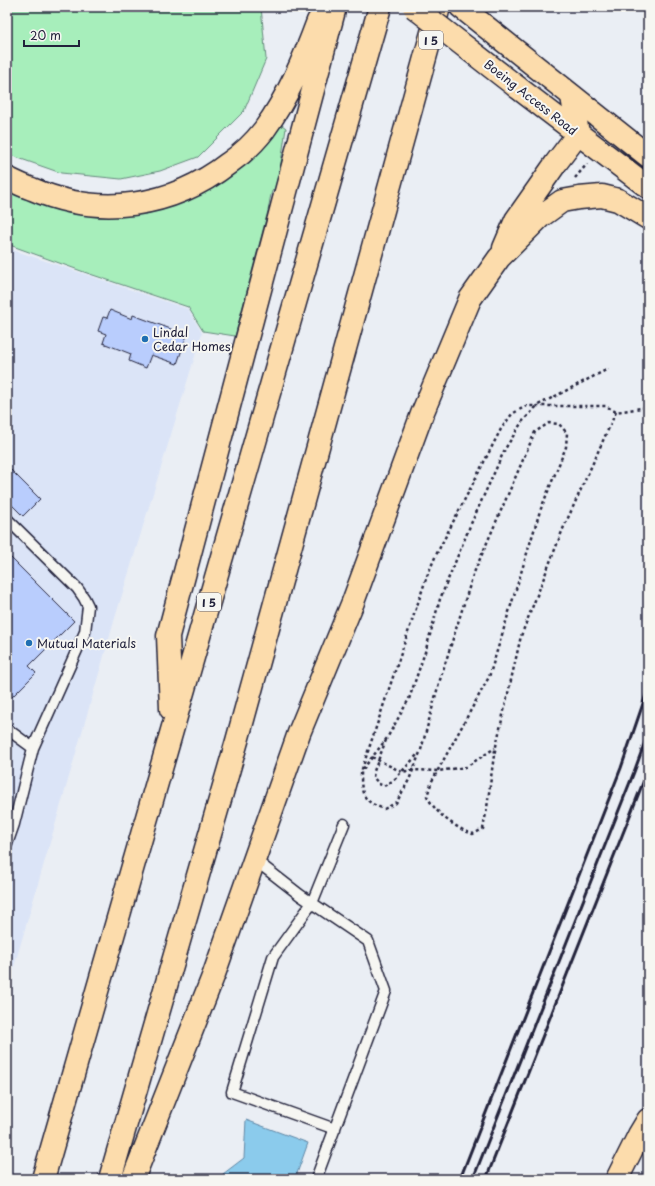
<svg xmlns="http://www.w3.org/2000/svg" width="655" height="1186" viewBox="0 0 655 1186" font-family="'Playpen Sans',sans-serif">
<style>
.built{fill:#dbe4f7}
.green{fill:#a7eebb;stroke:#64887b}
.water{fill:#8bcbec;stroke:#6187a5}
.building{fill:#b9cdfd;stroke:#22223b}
.lines{fill:none;stroke-linecap:round;stroke-linejoin:round}
.service-casing{stroke:#22223b;stroke-width:13}
.trunk-casing{stroke:#22223b;stroke-width:25}
.motorway-casing{stroke:#22223b;stroke-width:25}
.path{stroke:#22223b;stroke-width:2.5;stroke-dasharray:3 3;stroke-linecap:butt}
.service{stroke:#f6f6f2;stroke-width:10}
.trunk{stroke:#fcdcac;stroke-width:22}
.motorway{stroke:#fcdcac;stroke-width:22}
.rail{stroke:#22223b;stroke-width:3}
.trunk-bridge-casing{stroke:#22223b;stroke-width:25;stroke-linecap:butt}
.trunk-bridge{stroke:#fcdcac;stroke-width:22}
.poi-dot{fill:#1f6fb2;stroke:#f6f6f2;stroke-width:1.5}
.labels{text-anchor:middle;dominant-baseline:central;stroke-width:4;stroke-linejoin:round;paint-order:stroke}
.shield{fill:#f6f6f2;stroke:#626272;stroke-width:1}
.shield-label{font-size:11px;font-weight:bold;fill:#22223b}
.street-label{font-size:12px;fill:#22223b;stroke:#f6f6f2}
.poi-label{font-size:12px;fill:#22223b;stroke:#f6f6f2;text-anchor:start}
</style>
<rect width="100%" height="100%" fill="#eaeef4"/>
<filter id="ink" filterUnits="userSpaceOnUse"><feTurbulence type="fractalNoise" baseFrequency=".025" numOctaves="2"/><feDisplacementMap in="SourceGraphic" scale="8" xChannelSelector="R" yChannelSelector="G"/><feConvolveMatrix kernelMatrix="1 2 1 2 8 2 1 2 1" color-interpolation-filters="sRGB"/></filter>
<g filter="url(#ink)">
<path class="built" d="M7 248 188 309 202 333 115 618 7 991Z"/>
<path class="green" d="M7 7H261L266 59 244 111 198 157 160 171 121 179 61 173 7 154Z
M282 125 286 128 281 163 275 189 272 191 270 199 268 211 235 336 203 331 188 307 84 272 7 244V186L113 212 261 148Z"/>
<path class="water" d="M246 1120 308 1143 295 1179H220L223 1174 244 1158Z"/>
<path class="building" d="M110 310 132 319 133 315 187 335 177 364 151 355 146 368 129 361 131 354 103 343 106 334 98 331 103 317 107 318Z
M7 466 40 499 23 516 7 500Z
M7 554 74 621 29 666 36 673 11 698 7 695Z"/>
<g class="lines">
<g class="service-casing">
<path id="service" d="M7 519 77 588 84 598 88 606 85 632 33 748
M7 729 33 748 14 824 7 844
M255 860 300 895 368 941 386 991 316 1179
M335 1129 232 1092 273 957 312 903 344 824"/>
</g>
<g class="trunk-casing">
<path id="trunk" d="M461 7 648 156
M517 87 648 187
M617 1179 639 1135 648 1120"/>
</g>
<g class="motorway-casing">
<path id="motorway" d="M7 178C15 182 23 186 32 189 99 218 171 208 229 163 242 154 254 143 264 130 288 97 304 59 318 21
M504 248 516 220 556 163 578 134 572 96
M171 709 168 636 335 7
M43 1179 380 7
M110 1179 237 741 439 7
M133 1179 214 974 299 733 353 602 422 414 470 299 499 258 540 217 562 201 579 198 602 196 618 200 648 218"/>
</g>
<path class="path" d="M575 178 587 164
M616 412 563 529 521 636 494 755 487 808 483 829 473 834C455 828 436 814 427 796L432 781 489 677 540 511 566 447 567 433 559 424 549 423 535 432 473 575 439 683 421 750 409 780 396 803 384 809C362 801 361 794 361 772L427 576 436 555 501 429 512 414 526 406H606L616 412 648 407
M386 740 374 771 373 777 379 784 384 786 394 780 418 754
M372 757 402 772 413 770 438 771 466 767 495 748
M363 769 387 738 409 699 426 649 440 599 470 526 505 449 522 422 538 405 608 369"/>
<use href="#service" class="service"/>
<use href="#trunk" class="trunk"/>
<use href="#motorway" class="motorway"/>
<path class="rail" d="M460 1179 621 768 648 689
M473 1179 634 772 648 734
M486 1179 648 770"/>
<g class="trunk-bridge-casing">
<path id="trunk-bridge" d="M414 7 517 87"/>
</g>
<use href="#trunk-bridge" class="trunk-bridge"/>
</g>
</g>
<g class="poi-dot">
<circle cx="145" cy="339" r="4"/>
<circle cx="29" cy="643" r="4"/>
</g>
<g class="labels">
<g class="shield">
<rect x="419" y="31" width="24" height="18" rx="3"/>
<rect x="197" y="593" width="24" height="18" rx="3"/>
</g>
<g class="shield-label">
<text x="431" y="40">I 5</text>
<text x="209" y="602">I 5</text>
</g>
<g class="street-label">
<text transform="translate(531 97) rotate(38)">Boeing Access Road</text>
</g>
<g class="poi-label">
<text x="153" y="332">Lindal<tspan x="153" dy="14">Cedar Homes</tspan></text>
<text x="37" y="643">Mutual Materials</text>
</g>
</g>
<rect width="655" height="1186" fill="none" stroke="#f6f6f2" stroke-width="24"/>
<rect x="12" y="12" width="631" height="1162" fill="none" stroke="#22223b" stroke-width="1.5" filter="url(#ink)"/>
<path d="M24 40v6h55v-6" fill="none" stroke="#22223b" stroke-width="2"/>
<text x="30" y="40" font-size="12" fill="#22223b" stroke="#f6f6f2" stroke-width="3" paint-order="stroke">20 m</text>
</svg>
